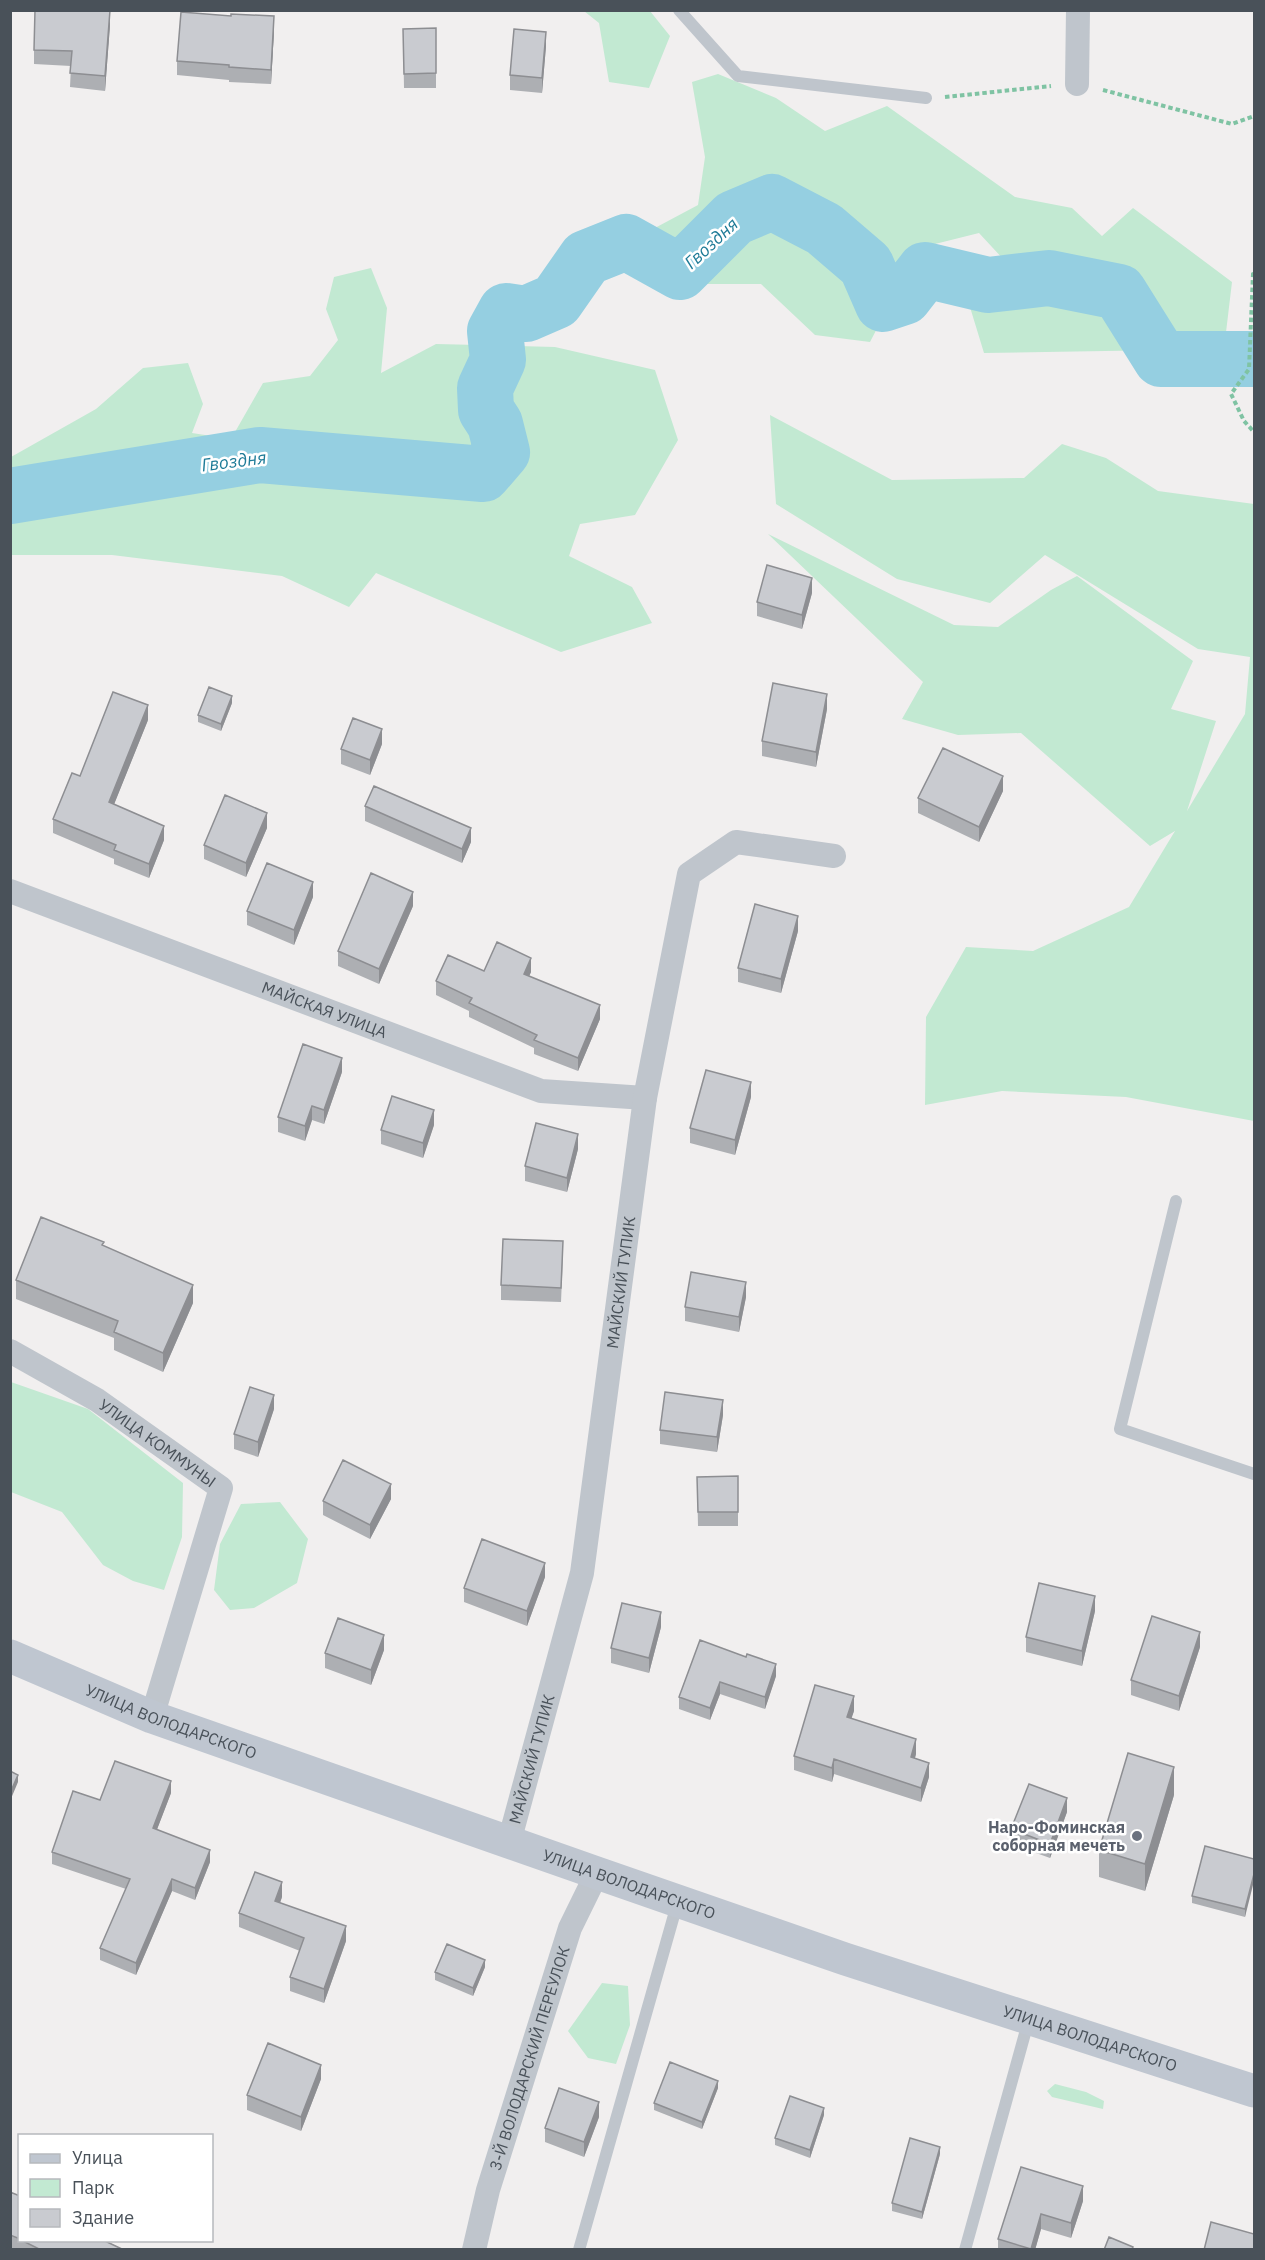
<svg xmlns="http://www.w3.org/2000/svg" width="1265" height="2260" viewBox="0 0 1265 2260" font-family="'IBM Plex Sans',sans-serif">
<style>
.green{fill:#c2e9d2}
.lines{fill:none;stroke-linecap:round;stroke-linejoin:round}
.river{stroke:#95cfe1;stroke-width:56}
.path{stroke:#7fc3a3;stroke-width:4;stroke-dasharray:4.5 3;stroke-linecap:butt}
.lane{stroke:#bfc5cc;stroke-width:12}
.street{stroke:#bfc5cc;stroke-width:24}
.secondary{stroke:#bfc6d0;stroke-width:33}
.wall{fill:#adafb3}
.shaded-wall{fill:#8d8e92}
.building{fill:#c9cbd0;stroke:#8d8e92;stroke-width:1.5}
.worship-dot{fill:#6b7280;stroke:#fff;stroke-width:2}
.labels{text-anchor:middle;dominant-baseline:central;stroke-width:5;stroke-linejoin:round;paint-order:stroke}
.street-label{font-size:16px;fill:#495159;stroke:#fff}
.worship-label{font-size:16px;font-weight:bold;fill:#5b616d;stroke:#fff;text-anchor:end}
.water-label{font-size:18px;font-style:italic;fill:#1e7b97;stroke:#fff}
</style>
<rect width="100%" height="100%" fill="#f1efef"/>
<path class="green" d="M584 11H650L670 36 649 88 609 82 599 23Z
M718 74 776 98 825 131 887 106 1015 197 1072 208 1102 236 1133 208 1232 282 1224 349 984 353 966 294 1005 261 979 233 919 248 870 342 815 335 761 284H663L642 265 653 229 698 205 705 157 692 82Z
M371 268 387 308 381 373 436 344 555 347 655 370 678 440 635 515 580 524 569 556 632 587 652 623 561 652 376 573 349 607 282 576 112 555H11V457L96 409 143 368 188 363 203 404 192 433 231 439 263 383 310 376 338 340 326 309 334 277Z
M770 415 892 480 1024 478 1062 444 1106 458 1158 491 1254 504V1121L1126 1097 1002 1091 925 1105 926 1017 966 947 1033 951 1129 907 1175 831 1150 846 1021 733 958 735 902 719 923 682 768 534 954 625 998 627 1051 590 1077 576 1193 661 1171 709 1216 721 1187 811 1245 714 1250 657 1198 649 1045 555 990 603 897 579 776 504Z
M11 1382 88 1409 183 1483 182 1537 164 1590 133 1581 103 1565 62 1512 11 1492Z
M280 1502 308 1539 297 1583 254 1608 230 1610 214 1590 220 1544 241 1504Z
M602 1983 628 1986 630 2025 616 2064 588 2058 568 2031Z
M1055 2084 1086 2092 1104 2101 1103 2109 1052 2097 1047 2091Z"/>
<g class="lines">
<path class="river" d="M10 496 260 455 483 474 502 452 495 424 486 410 485 388 498 360 495 331 506 311 526 314 556 301 586 258 626 242 680 272 734 218 772 202 824 229 866 265 883 304 904 297 925 270 988 285 1049 278 1119 292 1161 359H1254"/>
<path class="path" d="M1103 90 1232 124 1254 116
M945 97 1051 86
M1254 275 1253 274 1249 369 1231 394 1244 421 1254 432"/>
<path class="lane" d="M679 10 738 76 926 98
M1176 1201 1120 1429 1254 1474
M579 2250 678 1901
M965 2250 1029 2019"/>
<g class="street">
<path d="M1077 84 1078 10"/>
<path id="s1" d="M10 891 541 1091 645 1098"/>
<path id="s2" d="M10 1351 97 1400 221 1488 152 1717"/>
<path id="s3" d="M509 1842 582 1573 645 1098 689 874 736 842 834 856"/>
<path id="s4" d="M474 2250 488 2190 570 1928 597 1873"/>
</g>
<path class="secondary" id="s5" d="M10 1656 152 1717 597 1873 845 1959 1254 2091"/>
</g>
<path class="wall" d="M110 25 105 91 70 87 71 66 34 64V50Z
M436 28V88H404L403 29Z
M274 31 271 84 229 82V80L177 75V61Z
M546 46 542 93 510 90V75Z
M812 593 802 629 757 616V602Z
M232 703 221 731 198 722V715Z
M827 709 816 767 762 756V741Z
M148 720 114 804 164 840 149 878 114 864V859L53 833V819L80 776Z
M382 744 370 775 341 764V749Z
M1003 791 979 842 918 813V798Z
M365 806 471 842 462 863 365 821Z
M267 828 246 877 204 859V845Z
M313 897 294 945 247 925V911Z
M413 906 379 984 338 966V951Z
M798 931 781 993 738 982V968Z
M484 971 531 972 529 976 600 1019 578 1071 534 1054V1048L469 1017V1011L436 995V981Z
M342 1072 324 1124 312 1120 305 1141 278 1132V1117Z
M751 1097 735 1155 690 1143V1128Z
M434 1125 423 1158 381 1144V1130Z
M578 1149 567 1192 525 1181V1166Z
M104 1246 193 1303 163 1372 114 1350V1338L16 1299V1280Z
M563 1255 561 1302 501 1300V1285Z
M746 1297 739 1332 685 1321V1307Z
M274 1409 258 1457 234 1449V1434Z
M723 1415 717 1452 660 1444V1430Z
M738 1476V1526H698L697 1477Z
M391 1499 370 1539 323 1515V1501Z
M545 1577 527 1626 464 1602V1588Z
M1095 1611 1082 1666 1026 1652V1637Z
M661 1627 649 1673 611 1663V1648Z
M700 1640 776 1676 765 1709 720 1694 710 1720 679 1709V1697Z
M1200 1647 1179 1711 1131 1695V1680Z
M384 1650 371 1685 325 1668V1653Z
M854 1711 851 1718 916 1754 915 1758 929 1777 921 1802 834 1774 832 1782 794 1770V1756Z
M171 1793 157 1829 210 1862 195 1900 172 1891 136 1975 100 1960V1948L126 1889 52 1864V1852L100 1800Z
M1174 1795 1145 1891 1099 1877V1850Z
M1067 1812 1050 1858 1011 1844V1829Z
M1254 1859 1245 1917 1192 1903V1896Z
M282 1897 280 1903 346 1941 324 2003 290 1991V1977L300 1951 239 1927V1913Z
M485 1967 473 1996 435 1980V1972Z
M321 2079 301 2131 247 2110V2095Z
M718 2088 702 2129 654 2110V2103Z
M824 2115 810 2158 775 2145V2138Z
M599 2117 584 2157 545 2142V2128Z
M940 2154 922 2219 892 2211V2203Z
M1083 2186V2201L1071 2238 1041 2229 1035 2250H998V2239Z
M10 2192 20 2196V2241H106L124 2250 10 2249Z"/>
<path class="shaded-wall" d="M110 10V25L105 91V76Z
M274 16V31L271 84V70Z
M546 32V46L542 93V78Z
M812 578V593L802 629V615Z
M827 694V709L816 767V752Z
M232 696V703L221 731V724Z
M148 705V720L109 817V802Z
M382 729V744L370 775V760Z
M1003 776V791L979 842V827Z
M267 813V828L246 877V863Z
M164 826V840L149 878V864Z
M471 828V842L462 863V849Z
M313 882V897L294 945V930Z
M413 892V906L379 984V969Z
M798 916V931L781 993V979Z
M531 958V972L524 988V974Z
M600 1005V1019L578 1071V1058Z
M342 1058V1072L324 1124V1110Z
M751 1082V1097L735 1155V1140Z
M312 1106V1120L305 1141V1126Z
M434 1110V1125L423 1158V1143Z
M578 1134V1149L567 1192V1178Z
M746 1282V1297L739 1332V1317Z
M193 1285V1303L163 1372V1353Z
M274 1395V1409L258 1457V1442Z
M723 1400V1415L717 1452V1437Z
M391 1484V1499L370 1539V1525Z
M545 1563V1577L527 1626V1611Z
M1095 1596V1611L1082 1666V1651Z
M661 1612V1627L649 1673V1658Z
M1200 1632V1647L1179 1711V1696Z
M384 1635V1650L371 1685V1670Z
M776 1664V1676L765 1709V1697Z
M720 1682V1694L710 1720V1708Z
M854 1696V1711L847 1732V1717Z
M916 1739V1754L911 1771V1757Z
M834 1759V1774L832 1782V1768Z
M929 1763V1777L921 1802V1788Z
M1174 1767V1795L1145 1891V1864Z
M18 1775V1782L10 1801V1793Z
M171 1781V1793L153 1840V1828Z
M1067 1798V1812L1050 1858V1844Z
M210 1850V1862L195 1900V1888Z
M1254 1874V1881L1245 1917V1909Z
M172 1879V1891L136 1975V1963Z
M282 1882V1897L275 1916V1901Z
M346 1926V1941L324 2003V1989Z
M485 1960V1967L473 1996V1988Z
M321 2065V2079L301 2131V2117Z
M718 2081V2088L702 2129V2122Z
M599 2102V2117L584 2157V2142Z
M824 2108V2115L810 2158V2150Z
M940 2147V2154L922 2219V2212Z
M1083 2186V2201L1071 2238V2223Z
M1041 2214V2229L1035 2250H1031Z"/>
<path class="building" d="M35 10H110L105 76 70 73 72 51 34 50Z
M181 12 231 16V14L274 16 271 70 229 67V65L177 61Z
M436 28V73L404 74 403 29Z
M514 29 546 32 542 78 510 75Z
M767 565 812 578 802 615 757 602Z
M773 683 827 694 816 752 762 741Z
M209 687 232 696 221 724 198 715Z
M113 692 148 705 109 802 164 826 149 864 114 850 116 845 53 819 72 773 80 776Z
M353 718 382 729 370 760 341 749Z
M943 748 1003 776 979 827 918 798Z
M374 786 471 828 462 849 365 806Z
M225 795 267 813 246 863 204 845Z
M267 863 313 882 294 930 247 911Z
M371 873 413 892 379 969 338 951Z
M755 904 798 916 781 979 738 968Z
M497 942 531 958 524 974 600 1005 578 1058 534 1040 537 1035 469 1003 472 998 436 981 448 955 484 971Z
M303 1044 342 1058 324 1110 312 1106 305 1126 278 1117Z
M706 1070 751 1082 735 1140 690 1128Z
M392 1096 434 1110 423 1143 381 1130Z
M536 1123 578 1134 567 1178 525 1166Z
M41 1217 104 1242 102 1245 193 1285 163 1353 114 1332 118 1321 16 1280Z
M503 1239 563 1241 561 1288 501 1285Z
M691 1272 746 1282 739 1317 685 1307Z
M250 1387 274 1395 258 1442 234 1434Z
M665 1392 723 1400 717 1437 660 1430Z
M343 1460 391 1484 370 1525 323 1501Z
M738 1476V1512H698L697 1477Z
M482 1539 545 1563 527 1611 464 1588Z
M1039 1583 1095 1596 1082 1651 1026 1637Z
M622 1603 661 1612 649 1658 611 1648Z
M1152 1616 1200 1632 1179 1696 1131 1680Z
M338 1618 384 1635 371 1670 325 1653Z
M700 1640 746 1657 747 1654 776 1664 765 1697 720 1682 710 1708 679 1697Z
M815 1685 854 1696 847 1717 916 1739 911 1757 929 1763 921 1788 834 1759 832 1768 794 1756Z
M1128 1753 1174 1767 1145 1864 1099 1850Z
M115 1761 171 1781 153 1828 210 1850 195 1888 172 1879 136 1963 100 1948 130 1879 52 1852 73 1791 100 1800Z
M10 1771 18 1775 10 1793Z
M1029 1784 1067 1798 1050 1844 1011 1829Z
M1205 1846 1254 1859V1874L1245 1909 1192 1896Z
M255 1872 282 1882 275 1901 346 1926 324 1989 290 1977 304 1938 239 1913Z
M447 1944 485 1960 473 1988 435 1972Z
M268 2043 321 2065 301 2117 247 2095Z
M670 2062 718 2081 702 2122 654 2103Z
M559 2088 599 2102 584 2142 545 2128Z
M790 2096 824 2108 810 2150 775 2138Z
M910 2138 940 2147 922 2212 892 2203Z
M1021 2167 1083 2186 1071 2223 1041 2214 1031 2249 998 2239Z
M10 2192 20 2196V2239L10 2235Z
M1211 2222 1254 2234V2250H1204Z
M1109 2237 1133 2247 1132 2250H1104Z
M23 2241H105L124 2250H41Z"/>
<circle class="worship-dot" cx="1137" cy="1836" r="6"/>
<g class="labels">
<g class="street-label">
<text stroke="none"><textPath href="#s1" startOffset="336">МАЙСКАЯ УЛИЦА</textPath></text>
<text stroke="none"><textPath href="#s3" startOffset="572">МАЙСКИЙ ТУПИК</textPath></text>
<text stroke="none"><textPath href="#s2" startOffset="174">УЛИЦА КОММУНЫ</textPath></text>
<text stroke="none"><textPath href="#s5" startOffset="174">УЛИЦА ВОЛОДАРСКОГО</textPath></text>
<text stroke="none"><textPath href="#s3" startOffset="86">МАЙСКИЙ ТУПИК</textPath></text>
<text stroke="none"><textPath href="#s5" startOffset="660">УЛИЦА ВОЛОДАРСКОГО</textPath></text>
<text stroke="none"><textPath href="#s5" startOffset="1146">УЛИЦА ВОЛОДАРСКОГО</textPath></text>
<text stroke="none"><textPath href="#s4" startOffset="200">3-Й ВОЛОДАРСКИЙ ПЕРЕУЛОК</textPath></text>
</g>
<g class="worship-label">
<text x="1125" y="1827">Наро-Фоминская<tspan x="1125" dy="18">соборная мечеть</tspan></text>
</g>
<g class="water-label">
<text transform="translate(711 243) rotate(-43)">Гвоздня</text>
<text transform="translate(234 461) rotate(-7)">Гвоздня</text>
</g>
</g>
<rect width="1265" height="2260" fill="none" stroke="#495159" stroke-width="24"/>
<rect x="18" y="2134" width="195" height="108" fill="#ffffff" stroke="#b6b9bd" stroke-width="1.5"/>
<rect x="30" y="2154" width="30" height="9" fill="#bfc6d0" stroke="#b6b9bd" stroke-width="1.5"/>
<text x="72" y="2164" font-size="18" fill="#495159">Улица</text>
<rect x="30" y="2179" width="30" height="18" fill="#c2e9d2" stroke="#b6b9bd" stroke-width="1.5"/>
<text x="72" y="2194" font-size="18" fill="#495159">Парк</text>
<rect x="30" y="2209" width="30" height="18" fill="#c9cbd0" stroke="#b6b9bd" stroke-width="1.5"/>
<text x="72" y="2224" font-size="18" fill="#495159">Здание</text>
</svg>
